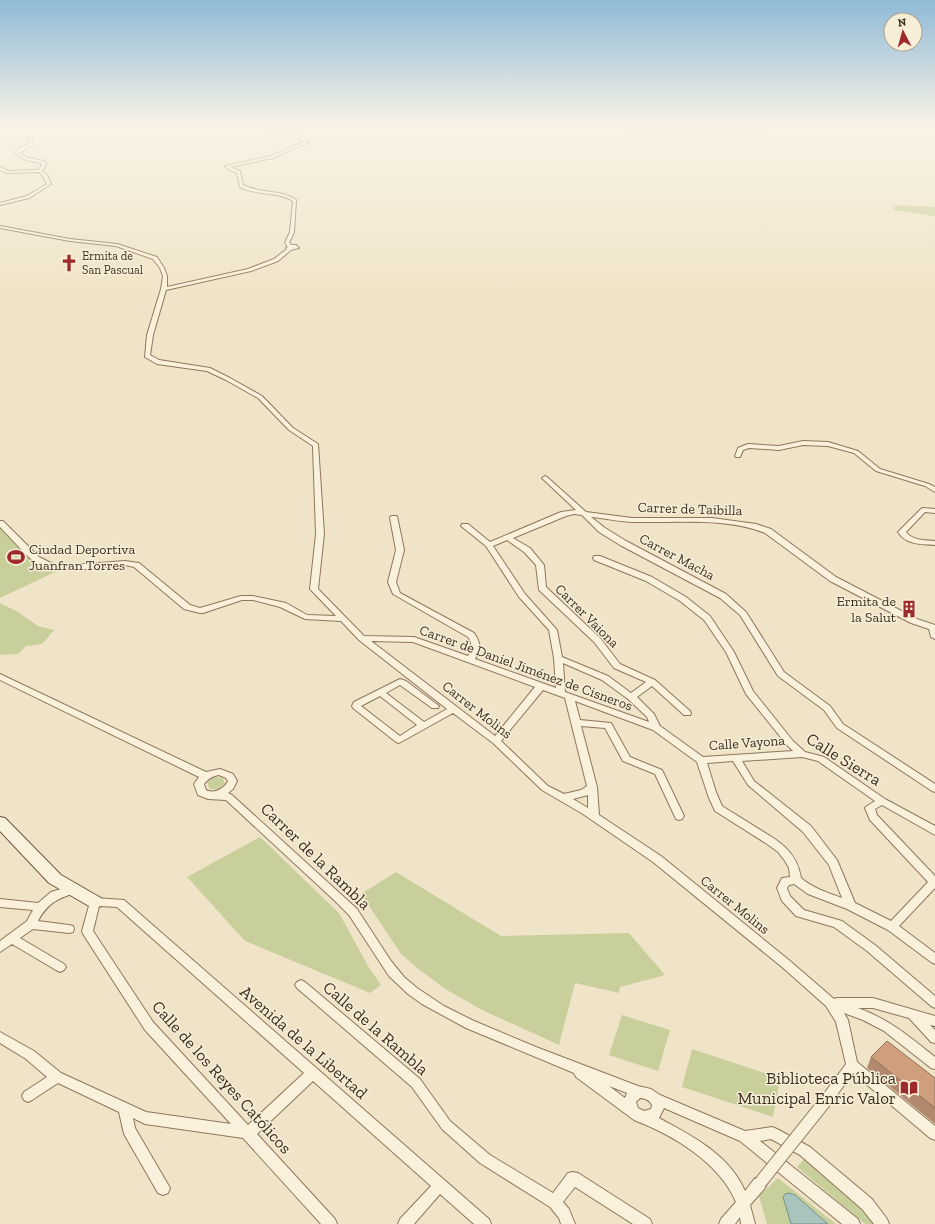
<svg xmlns="http://www.w3.org/2000/svg" width="935" height="1224" viewBox="0 0 935 1224" font-family="'Zilla Slab',serif">
<style>
.green{fill:#c9cf9b}
.water{fill:#a9c4bc;stroke:#6f938a}
.lines{fill:none;stroke-linecap:round;stroke-linejoin:round}
.street-casing{stroke:#8d765c;stroke-width:2}
.secondary-casing{stroke:#6f573f;stroke-width:2}
.street{fill:#faf1dc;fill-rule:evenodd}
.secondary{fill:#faf1dc;fill-rule:evenodd}
.street-bridge-casing{stroke:#8d765c;stroke-width:14;stroke-linecap:butt}
.street-bridge{stroke:#faf1dc;stroke-width:12}
.wall{fill:#b2896c}
.building{fill:#cf9f7d;stroke:#916f58}
.labels{text-anchor:middle;dominant-baseline:central;stroke-width:3;stroke-linejoin:round;paint-order:stroke}
.far-poi-label{font-size:12px;fill:#3d2e20;stroke:#f7eed8;text-anchor:start}
.street-label{font-size:14px;fill:#3d2e20;stroke:#f7eed8}
.poi-label{font-size:14px;fill:#3d2e20;stroke:#f7eed8;text-anchor:start}
.near-street-label{font-size:17px;fill:#3d2e20;stroke:#f7eed8}
.near-poi-label{font-size:17px;fill:#3d2e20;stroke:#f7eed8;text-anchor:end}
</style>
<rect width="100%" height="100%" fill="#f0e4c8"/>
<path class="green" d="M891 205 935 207V216L893 210 894 207Z
M0 526 40 564 66 569 53 573 0 598Z
M0 603 18 612 38 626 54 630 42 644 26 646 18 654 0 655Z
M215 777 223 778 225 784 219 789H210L207 783 210 779Z
M260 837 339 913 368 966 381 985 370 993 245 941 187 877Z
M396 872 501 936 629 933 665 975 620 987 619 993 575 983 559 1045 482 1010 447 990 421 971 401 954 361 894Z
M622 1015 670 1030 658 1071 609 1055Z
M692 1049 780 1078 773 1117 682 1087Z
M805 1158 861 1202 878 1224H865L797 1167Z
M778 1178 836 1224H767L759 1196Z"/>
<path class="water" d="M789 1193 795 1195 828 1224H791L783 1197 785 1194Z"/>
<g class="lines">
<g class="street-casing">
<path id="street" d="M278 126H284L275 130 294 133 309 142 273 158 230 167 240 171 243 185C260 194 280 189 296 200L294 232 289 243 292 245H296L299 248 291 250 278 261 251 271 166 290 153 335 150 355 159 360 210 368 230 378 262 396 293 428 318 444 324 534 318 589 364 636 414 637 468 656C472 649 473 644 468 637L393 594 388 582 396 550 390 518 391 516H397L404 550 396 582 400 593 474 633C481 643 481 649 475 659L556 688 554 658 549 630 519 597 486 546 461 526 462 524H468L490 542 561 512 576 510 543 479 542 478 545 476 547 477 586 512 632 518H712L756 524 771 529 836 577 917 619 935 625V639L931 637 929 629 911 623 830 581 765 533C727 517 675 523 634 522 620 522 605 518 591 517L605 528 626 541 726 594 746 612 784 672 830 706 843 724 935 784V792L932 791 837 728 824 710 778 676 740 615 720 598 620 545 599 532 582 515 574 514 566 516 513 538 530 548 544 565 546 587 600 638 620 664 655 680 690 711 691 713 690 715H684L652 686 637 697 654 714 660 726 703 757 793 751 787 745 746 694 726 652 704 620 680 601 646 581 594 560 593 558 594 556H600L652 577 686 597 710 616 734 652 753 691 793 741 805 752 824 757 885 799 935 826V835L882 805 875 809 877 815 935 876V888L899 926 935 953V964L931 962 888 930 847 909 808 894 794 884 789 885 787 888 790 896 804 910 842 921 875 945 935 996V1008L931 1006 867 951 834 927 796 916 782 901 777 888 782 878 790 877 789 868 785 861 778 852 767 844 715 811 709 798 697 762 653 730 575 701 580 720 611 723 630 757 662 770 684 816 682 819 679 820 676 819 655 774 623 761 605 728 581 726 597 787 599 815 661 856 790 961 834 999 837 998H873L935 1016V1026L930 1025 935 1030V1043L931 1042 909 1018 873 1008H858C889 1019 910 1037 935 1057V1069L931 1068 884 1031 863 1020 844 1013 848 1020 857 1062 935 1126V1140L930 1138 853 1073 831 1103 827 1105 823 1103 821 1099 823 1095 846 1064 836 1022 826 1006 782 967 653 862 583 814 542 790 493 743 453 713 399 743 396 742 353 708 352 706 354 702 400 679 406 681 439 706 438 708H432L400 685 386 693 424 722 447 709 359 640 341 621 305 619 280 607 253 600H242L203 613H200L184 609 134 567 125 565C99 567 53 577 32 560 21 550 11 538 0 527V521H3L39 557 51 563 60 566 125 561 139 563 190 605 200 608 241 596H253L286 603 307 615 336 616 310 589 316 534 313 446 289 430 258 398 226 380 207 371 157 364 145 357 147 335 161 289 163 276 160 268 153 259 116 246 70 241 0 228V226L70 239 117 244 157 257 164 268 167 276V287L248 269 274 259 287 249 286 248 288 247 285 243 290 232 293 201C277 191 257 196 240 187L237 173 228 169 225 166 271 156 304 142 292 135 269 130ZM507 540 524 552 536 565 539 590 594 642 614 668 646 682 631 693 608 676 562 657 557 630 525 594 493 546ZM371 641 413 642 535 687 495 736ZM563 663 602 680 628 699 647 717 649 722 565 692ZM543 690 565 698 587 786 581 790 564 794 548 786 501 741ZM380 696 417 725 400 736 361 706ZM802 757 818 761 875 801 867 806 865 808 870 820 928 882 891 921 855 903 837 860 811 826 754 781 742 761ZM733 761 748 785 803 832 829 865 842 898C828 893 813 888 801 878 799 865 794 856 785 847L775 839 722 806 716 792 707 763ZM588 795V808L573 799Z
M589 126C646 126 702 128 759 128L761 129 759 130H695Z
M29 139 32 140V145L19 153 28 158 44 161 46 165 42 171 47 175 51 184 29 198 0 205V203L27 196 47 184 43 176 39 172 7 173 0 170V167L8 171 39 170 42 165 41 163 26 160 15 153 18 149 29 144Z
M803 441 828 442 858 451 880 469 929 484 935 487V492L925 486 876 471 854 453 828 446 803 445 779 450 749 448 743 450 740 457H736L735 456 738 448 748 444 779 446Z
M923 508 935 509V513L925 512 906 532C913 541 925 540 935 541V545C921 544 906 545 898 532L921 509Z
M0 674 206 772 220 769 233 774 237 781 233 789 228 793 232 795 357 909 391 961 404 977 417 988 444 1006 474 1021 536 1047 638 1086 651 1089 660 1095 745 1131 772 1127 777 1129 810 1147 872 1199 887 1219 889 1224H874L862 1209 800 1155 771 1139 760 1141 858 1219 860 1224H842L740 1141 664 1108 659 1118C692 1136 729 1154 745 1191L755 1178 760 1177 765 1178 767 1183 765 1188 750 1205 755 1224H741L740 1217 735 1224H719L721 1219 736 1202C719 1162 673 1135 634 1120L576 1077 574 1073 466 1028 422 1004 408 994 389 976 349 915 334 900 226 800 208 799 198 795 194 784 199 777 0 680ZM219 775 226 778 228 781C224 789 214 794 206 790L204 784C208 779 212 776 219 775ZM609 1086 627 1093 625 1098ZM640 1098C645 1098 649 1100 652 1105L651 1109 644 1111 638 1108 636 1102Z
M74 885 78 886 79 889 78 892C59 898 48 902 38 921L69 925 73 926 74 929 73 932 69 933 33 929 20 938 64 964 66 967 64 970 60 972 56 970 12 944 0 952V941L27 921 33 910 0 907V899L38 903 51 892Z
M95 898 124 900 489 1219 491 1224H474L440 1194 414 1224H398L400 1219 431 1186 313 1081 257 1134 335 1219 337 1224H321L243 1138 145 1124 133 1118 135 1128 170 1188 168 1193 163 1195 158 1193 124 1134 119 1112 58 1083 32 1100 28 1102 24 1100 22 1096 24 1092 47 1077 26 1059 0 1043V1032L34 1051 61 1073 146 1112 231 1124 145 1030 83 934 82 931 90 902 91 899ZM99 906 117 907 304 1073 248 1125 153 1022 93 931Z
M301 980 305 982 420 1079 450 1121 490 1155 553 1193 568 1173 573 1172 578 1173 650 1219 652 1224H633L575 1187 563 1202 569 1209 575 1224H561L559 1218 550 1207 480 1163 442 1129 412 1087 297 988 295 985 297 982Z"/>
</g>
<g class="secondary-casing">
<path id="secondary" d="M0 817 5 818 61 875 101 898 103 902 101 906 95 908 89 906 49 883 0 831Z"/>
</g>
<use href="#street" class="street"/>
<use href="#secondary" class="secondary"/>
<g class="street-bridge-casing">
<path id="street-bridge" d="M760 1183 827 1099"/>
</g>
<use href="#street-bridge" class="street-bridge"/>
</g>
<path class="wall" d="M871 1057 935 1078V1124L867 1068Z"/>
<path class="building" d="M887 1041 935 1078V1108L871 1057Z"/>
<linearGradient id="sky" x2="0" y2="1"><stop stop-color="#8fbad6"/><stop offset="0.42" stop-color="#f8f3e6"/><stop offset="1" stop-color="#f8f3e6" stop-opacity="0"/></linearGradient>
<rect width="935" height="297" fill="url(#sky)"/>
<defs>
<g id="church-bare" transform="scale(1.38)"><path d="M-1.2-6h2.4v3.5h3.3v2.4h-3.3V6h-2.4V-.1h-3.3v-2.4h3.3Z" fill="#9e2a2b" stroke="#f7eed8" stroke-width="2.5" paint-order="stroke"/></g>
<g id="stadium-bare" transform="scale(1.38)"><path d="M0-5a6.5 5 0 1 0 0 10a6.5 5 0 1 0 0-10ZM-3.5-1.8h7v3.6h-7Z" fill="#9e2a2b" stroke="#f7eed8" stroke-width="2.5" paint-order="stroke"/></g>
<g id="building-bare" transform="scale(1.38)"><path d="M-4-6H4V6H1V3H-1V6H-4ZM-2.5-4.3h1.7v1.8h-1.7ZM.8-4.3h1.7v1.8H.8ZM-2.5-1h1.7V.8h-1.7ZM.8-1h1.7V.8H.8Z" fill="#9e2a2b" stroke="#f7eed8" stroke-width="2.5" paint-order="stroke"/></g>
<g id="library-bare" transform="scale(1.38)"><path d="M-6-4Q-3-5.5-.7-3.5V5Q-3 3-6 4ZM6-4Q3-5.5 .7-3.5V5Q3 3 6 4Z" fill="#9e2a2b" stroke="#f7eed8" stroke-width="2.5" paint-order="stroke"/></g>
</defs>
<g fill-rule="evenodd">
<use href="#church-bare" x="69" y="263"/>
<use href="#stadium-bare" x="16" y="557"/>
<use href="#building-bare" x="909" y="609"/>
<use href="#library-bare" x="909" y="1088"/>
</g>
<g class="labels">
<g class="far-poi-label">
<text x="82" y="256">Ermita de<tspan x="82" dy="14">San Pascual</tspan></text>
</g>
<g class="street-label">
<text transform="translate(690 509) rotate(2)">Carrer de Taibilla</text>
<text transform="translate(677 557) rotate(28)">Carrer Macha</text>
<text transform="translate(587 616) rotate(45)">Carrer Vaiona</text>
<text transform="translate(526 668) rotate(20)">Carrer de Daniel Jiménez de Cisneros</text>
<text transform="translate(477 710) rotate(38)">Carrer Molins</text>
<text transform="translate(747 743) rotate(-4)">Calle Vayona</text>
<text transform="translate(735 905) rotate(39)">Carrer Molins</text>
</g>
<g class="poi-label">
<text x="29" y="549">Ciudad Deportiva<tspan x="29" dy="16">Juanfran Torres</tspan></text>
<text x="896" y="601" text-anchor="end">Ermita de<tspan x="896" dy="16">la Salut</tspan></text>
</g>
<g class="near-street-label">
<text transform="translate(844 759) rotate(32)">Calle Sierra</text>
<text transform="translate(316 856) rotate(44)">Carrer de la Rambla</text>
<text transform="translate(376 1028) rotate(41)">Calle de la Rambla</text>
<text transform="translate(304 1042) rotate(41)">Avenida de la Libertad</text>
<text transform="translate(222 1077) rotate(48)">Calle de los Reyes Católicos</text>
</g>
<g class="near-poi-label">
<text x="896" y="1078">Biblioteca Pública<tspan x="896" dy="20">Municipal Enric Valor</tspan></text>
</g>
</g>
<g transform="translate(903 32) rotate(354)"><circle r="19" fill="#f7eed8" stroke="#ada18e"/>
<path d="M0-3L7 15L0 10L-7 15Z" fill="#9e2a2b"/>
<text y="-6" font-size="11" font-weight="bold" text-anchor="middle" fill="#3d2e20">N</text>
</g>
</svg>
